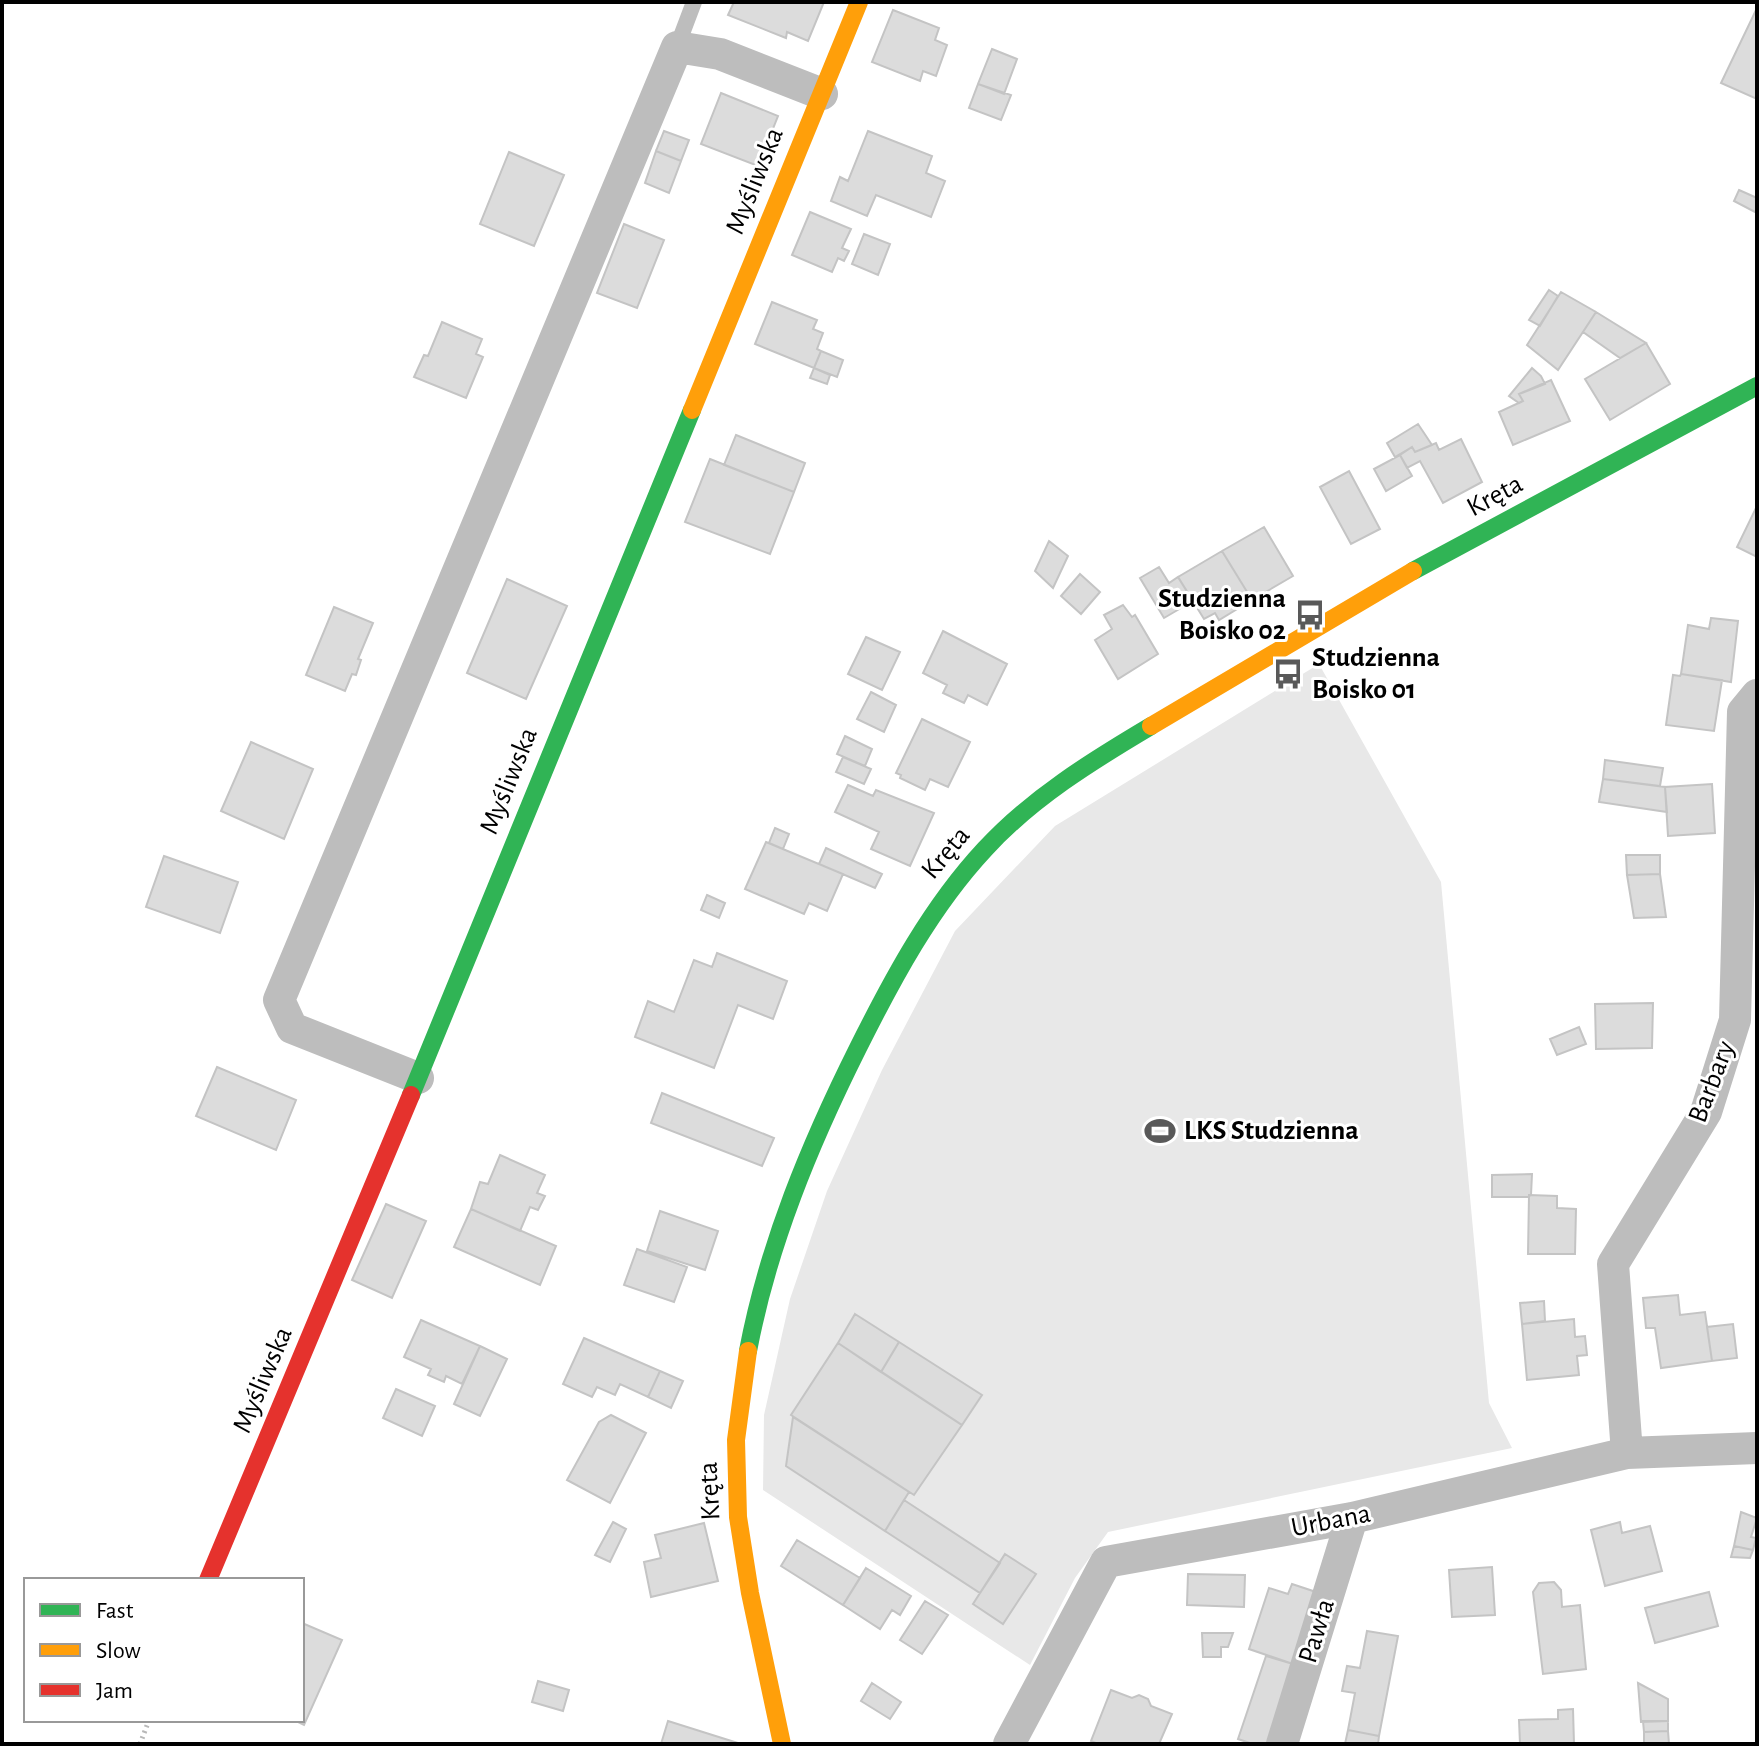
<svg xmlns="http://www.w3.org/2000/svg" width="1759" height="1746" viewBox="0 0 1759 1746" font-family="'Alegreya Sans',sans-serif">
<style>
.green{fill:#e8e8e8}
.building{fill:#dcdcdc;stroke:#c4c4c4;stroke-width:2}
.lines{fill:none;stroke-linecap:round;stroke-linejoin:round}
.path{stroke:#b8b8b8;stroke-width:5;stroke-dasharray:2 4;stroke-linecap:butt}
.lane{stroke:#bdbdbd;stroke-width:16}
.street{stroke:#bdbdbd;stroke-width:32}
.fast{stroke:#30b455;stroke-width:18}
.slow{stroke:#ff9f0a;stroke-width:18}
.jam{stroke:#e5322d;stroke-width:18}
.labels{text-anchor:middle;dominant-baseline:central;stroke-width:6;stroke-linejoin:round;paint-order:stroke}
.street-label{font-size:28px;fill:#000;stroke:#fff}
.poi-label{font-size:28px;font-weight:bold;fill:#000;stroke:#fff;text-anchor:start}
</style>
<rect width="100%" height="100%" fill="#fff"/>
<path class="green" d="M1319 664 1441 882 1489 1403 1512 1448 1108 1532 1075 1578 1030 1665 763 1490 764 1415 790 1299 827 1191 882 1070 955 931 1055 826Z"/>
<path class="building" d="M734 2H824L808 41 787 32 786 38 728 15Z
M1757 8V99L1721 83Z
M893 10 939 28 935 40 947 45 936 76 923 71 920 81 872 62Z
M992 49 1017 59 1004 94 978 84Z
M978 84 1011 95 1001 120 969 108Z
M721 93 778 116 758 166 701 144Z
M664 131 689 140 681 161 656 151Z
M868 131 932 156 926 173 945 181 931 217 876 195 867 216 831 201 840 177 848 181Z
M656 151 681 161 669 193 645 183Z
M509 152 564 175 534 246 480 224Z
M1739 190 1757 198V213L1734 201Z
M810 212 851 229 842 248 849 251 844 261 838 258 832 272 792 255Z
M624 224 664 240 637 308 597 293Z
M864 234 890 244 878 275 852 264Z
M1549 290 1558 296 1540 326 1529 320Z
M1561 292 1596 312 1558 370 1527 345Z
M772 302 817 320 813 329 823 333 817 349 821 351 814 368 755 344Z
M1596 312 1646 343 1620 358 1583 332Z
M442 322 482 339 476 354 483 357 466 398 414 377 424 355 428 356Z
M1646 343 1670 384 1610 420 1585 379Z
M821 351 843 360 837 377 814 368Z
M814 368 830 375 827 384 810 378Z
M1532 368 1541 376 1545 384 1519 394 1523 401 1519 403 1509 396Z
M1551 380 1570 421 1513 445 1499 412 1523 401 1519 394Z
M1418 424 1432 445 1415 452 1412 447 1395 457 1387 443Z
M736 435 805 463 794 492 724 465Z
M1461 439 1482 482 1443 503 1420 461 1407 468 1400 455 1412 447 1415 452 1436 443 1439 450Z
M1400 455 1412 476 1386 491 1374 469Z
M710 459 794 492 770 554 685 522Z
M1349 471 1380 529 1351 544 1320 487Z
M1756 508 1757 509V557L1737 547Z
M1264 527 1293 576 1252 600 1222 551Z
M1049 541 1068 556 1053 588 1035 571Z
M1222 551 1252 600 1219 620 1215 613 1204 619 1178 577Z
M1159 567 1169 583 1178 577 1193 601 1164 618 1140 578Z
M1080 574 1100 592 1081 614 1061 596Z
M507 579 567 606 526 699 467 673Z
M1123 605 1132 617 1135 615 1158 654 1118 679 1095 640 1112 629 1104 615Z
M334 607 373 623 358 659 361 660 356 675 352 674 345 691 306 675Z
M1711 618 1738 621 1731 682 1681 674 1688 625 1709 629Z
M943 631 1007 664 987 705 968 695 964 703 943 693 947 685 923 673Z
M866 637 900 652 882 690 848 674Z
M1681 674 1722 680 1714 731 1666 725 1673 675 1680 676Z
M871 692 896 705 884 732 857 719Z
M922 719 970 742 948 787 930 779 925 790 900 778 901 775 896 773Z
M845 736 872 749 865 766 837 754Z
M251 742 313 769 284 839 221 811Z
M843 757 871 769 864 784 836 772Z
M1605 760 1663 768 1660 786 1603 779Z
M1603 779 1665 787 1667 812 1599 802Z
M1712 784 1715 833 1668 836 1665 787Z
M848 785 873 796 876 790 934 813 910 866 871 849 879 832 835 812Z
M775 828 789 834 783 849 769 843Z
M766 842 843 874 827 911 809 903 804 914 745 889Z
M826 848 882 874 875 888 819 864Z
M1626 855H1660V874L1627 875Z
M164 856 238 882 220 933 146 907Z
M1660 874 1666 917 1634 918 1627 875Z
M707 895 725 903 719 918 701 910Z
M717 953 787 981 773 1019 738 1005 714 1068 635 1037 648 1001 674 1012 694 960 712 967Z
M1653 1003 1652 1048 1596 1049 1595 1004Z
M1579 1027 1586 1044 1557 1055 1550 1039Z
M217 1067 296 1100 276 1150 196 1116Z
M662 1093 774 1138 762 1166 651 1123Z
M500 1155 545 1175 537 1193 545 1196 538 1210 530 1207 520 1231 471 1209 480 1182 488 1184Z
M1532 1174 1531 1195 1528 1197H1492V1175Z
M1529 1195 1557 1196V1208L1576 1209 1575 1254H1528Z
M386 1204 426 1221 392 1298 352 1280Z
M471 1209 556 1246 540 1285 454 1247Z
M660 1211 718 1231 705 1270 647 1251Z
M637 1249 687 1267 674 1302 624 1285Z
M1678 1295 1680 1315 1705 1312 1712 1361 1661 1368 1655 1328H1646L1643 1298Z
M1544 1301 1545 1321 1522 1324 1520 1303Z
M855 1314 899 1342 881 1372 838 1343Z
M1574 1319 1575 1337 1585 1336 1587 1355 1577 1356 1579 1375 1527 1380 1522 1324Z
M421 1320 480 1346 462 1384 446 1376 444 1382 428 1375 431 1369 404 1357Z
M1733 1324 1737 1358 1712 1361 1707 1327Z
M584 1338 660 1371 648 1397 620 1384 615 1395 597 1387 592 1397 563 1384Z
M899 1342 982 1395 962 1425 881 1372Z
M838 1343 962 1425 914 1495 791 1415Z
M480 1346 507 1359 480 1416 454 1404Z
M660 1371 683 1381 671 1408 648 1397Z
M396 1389 435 1406 422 1436 383 1418Z
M611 1415 646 1433 610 1503 567 1480 599 1422Z
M793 1417 909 1492 885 1531 786 1466Z
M904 1500 1000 1563 980 1593 885 1531Z
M1741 1512 1757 1518 1751 1537 1756 1538 1753 1550 1734 1546Z
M613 1522 626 1529 610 1562 595 1555Z
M1620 1522 1622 1533 1650 1526 1662 1571 1605 1586 1591 1530Z
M704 1523 718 1581 651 1597 644 1562 661 1558 655 1535Z
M797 1540 860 1578 843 1605 781 1566Z
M1734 1546 1753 1550 1750 1558 1731 1557Z
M1005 1554 1036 1574 1003 1624 973 1604Z
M1492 1567 1495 1615 1452 1617 1449 1570Z
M866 1568 911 1596 900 1615 892 1610 880 1629 843 1605Z
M1188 1574 1245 1575 1244 1607 1187 1605Z
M1554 1582 1561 1590 1562 1607 1580 1605 1586 1669 1543 1674 1533 1592 1539 1583Z
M1292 1584 1316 1592 1293 1664 1249 1649 1269 1588 1288 1594Z
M1709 1592 1718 1626 1655 1643 1645 1608Z
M925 1601 948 1615 922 1654 900 1640Z
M302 1623 342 1640 304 1725 294 1720H302Z
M1367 1631 1398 1636 1379 1736 1348 1730 1355 1693 1342 1691 1347 1666 1360 1668Z
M1202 1633H1233L1228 1647H1221V1657H1203Z
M1266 1656 1293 1664 1267 1744H1253L1238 1739Z
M538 1681 569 1690 563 1711 532 1702Z
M872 1683 901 1702 890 1719 861 1701Z
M1638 1683 1668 1699V1721L1641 1722Z
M1111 1690 1132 1698 1139 1695 1148 1699 1151 1706 1172 1714 1159 1744H1098L1091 1741Z
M1573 1709 1574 1744H1520L1519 1720 1558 1719V1710Z
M668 1721 741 1744H661Z
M1643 1721H1668V1731L1644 1732Z
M1348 1730 1379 1736 1378 1744H1345Z
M1668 1731 1669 1744H1644V1732Z"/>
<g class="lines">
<path class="path" d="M140 1744 149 1720"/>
<path class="lane" d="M677 47 694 2"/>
<path class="street" d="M418 1078 292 1028 279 1000 677 47 720 54 822 94
M1627 1453 1613 1264 1706 1112 1735 1020 1743 712 1757 695
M1009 1744 1106 1562 1352 1518 1627 1453 1757 1448
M1282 1744 1352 1518"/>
<path class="fast" d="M1413 571 1757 386
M411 1095 692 410
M748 1351C768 1245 810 1144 858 1048 893 978 931 907 985 849 1032 798 1092 761 1151 726"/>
<path class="slow" d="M692 410 859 2
M1151 726 1413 571
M748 1351 736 1440 738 1517 750 1593 782 1744"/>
<path class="jam" d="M208 1580 411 1095"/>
</g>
<defs>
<g id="bus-bare" transform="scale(2.4)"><path d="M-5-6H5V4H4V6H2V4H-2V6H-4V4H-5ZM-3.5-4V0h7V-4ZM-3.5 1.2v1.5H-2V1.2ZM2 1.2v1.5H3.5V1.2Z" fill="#595959" stroke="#fff" stroke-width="2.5" paint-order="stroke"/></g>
<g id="stadium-bare" transform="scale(2.4)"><path d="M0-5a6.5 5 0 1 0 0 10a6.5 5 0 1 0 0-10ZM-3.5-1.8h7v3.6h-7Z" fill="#595959" stroke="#fff" stroke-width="2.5" paint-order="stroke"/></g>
</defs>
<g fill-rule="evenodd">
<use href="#bus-bare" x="1310" y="615"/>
<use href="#bus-bare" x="1288" y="674"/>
<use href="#stadium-bare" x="1160" y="1131"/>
</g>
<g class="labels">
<g class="street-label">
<text transform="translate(755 181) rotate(-68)">Myśliwska</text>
<text transform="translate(1495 496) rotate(-28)">Kręta</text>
<text transform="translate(509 781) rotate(-68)">Myśliwska</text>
<text transform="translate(946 853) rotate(-50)">Kręta</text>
<text transform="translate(1712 1082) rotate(-69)">Barbary</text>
<text transform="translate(263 1380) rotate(-67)">Myśliwska</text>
<text transform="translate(710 1491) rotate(-93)">Kręta</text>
<text transform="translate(1331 1521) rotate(-11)">Urbana</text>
<text transform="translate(1317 1631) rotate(-73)">Pawła</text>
</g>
<g class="poi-label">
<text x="1286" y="599" text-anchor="end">Studzienna<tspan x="1286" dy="32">Boisko 02</tspan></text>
<text x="1312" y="658">Studzienna<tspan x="1312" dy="32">Boisko 01</tspan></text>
<text x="1184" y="1131">LKS Studzienna</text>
</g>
</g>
<rect width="1759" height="1746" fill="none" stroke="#000000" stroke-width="8"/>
<rect x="24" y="1578" width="280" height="144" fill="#ffffff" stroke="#999999" stroke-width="2"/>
<rect x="40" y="1604" width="40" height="12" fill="#30b455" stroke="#999999" stroke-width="2"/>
<text x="96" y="1618" font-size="24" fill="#000000">Fast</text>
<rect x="40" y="1644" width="40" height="12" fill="#ff9f0a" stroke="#999999" stroke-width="2"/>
<text x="96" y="1658" font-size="24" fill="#000000">Slow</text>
<rect x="40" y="1684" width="40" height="12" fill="#e5322d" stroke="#999999" stroke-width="2"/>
<text x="96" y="1698" font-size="24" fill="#000000">Jam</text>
</svg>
